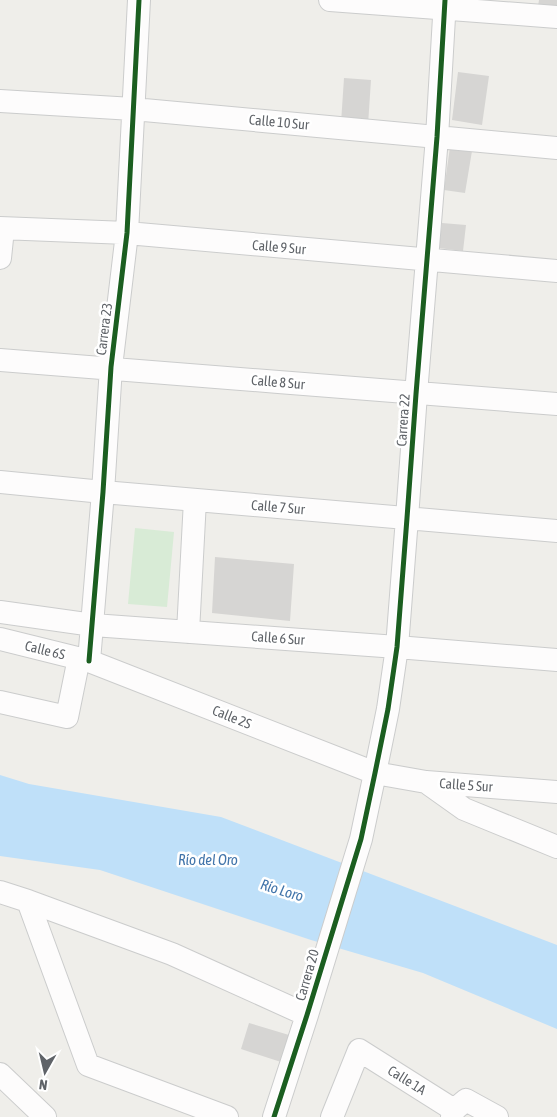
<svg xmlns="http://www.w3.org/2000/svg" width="557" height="1117" viewBox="0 0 557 1117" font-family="'Asap Condensed',sans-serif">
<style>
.green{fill:#d8ebd6}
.water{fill:#bfe0f9}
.building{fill:#d6d5d3}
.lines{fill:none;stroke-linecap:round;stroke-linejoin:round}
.minor-casing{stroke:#cbcccc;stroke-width:24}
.minor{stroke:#fdfcfc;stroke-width:22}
.cycleway-casing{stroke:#fff;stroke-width:8}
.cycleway{stroke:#1b5e20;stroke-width:5}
.labels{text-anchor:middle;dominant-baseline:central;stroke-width:5;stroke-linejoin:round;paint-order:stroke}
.street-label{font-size:14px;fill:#5f6368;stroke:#fff}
.water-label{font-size:15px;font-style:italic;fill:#4174aa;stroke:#fff}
</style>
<rect width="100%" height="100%" fill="#efeeea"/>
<path class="green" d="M135 528 174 532 167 607 128 604Z"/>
<path class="water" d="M0 775 29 784 221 817 557 945V1029L423 973 311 940 100 870 0 856Z"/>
<path class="building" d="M539 0H557V8L538 6Z
M458 72 489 76 482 125 452 120Z
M344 78 371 80 368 125 341 123Z
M450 147 472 151 465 193 444 190Z
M442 223 466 225 463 251 439 248Z
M215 557 294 564 290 621 212 613Z
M249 1023 289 1035 281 1062 241 1049Z"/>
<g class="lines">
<g class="minor-casing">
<path id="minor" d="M330 0 557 17
M0 101 133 109 557 148
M0 228 127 233 557 271
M0 258 3 229
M0 360C186 373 371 391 557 404
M0 482 103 492 557 531
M0 612 93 625 397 647 557 660
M188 632 195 500
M0 639 89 661 375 773 426 782 557 792
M89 661 103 492 111 367 127 233 139 0
M0 702 67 717 79 658
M426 782 464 809 557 847
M0 892 28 901 172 954 307 1015
M28 901 88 1065 227 1117
M0 1074 45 1117
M274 1117 307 1015 361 839 375 773 388 709 397 647 407 518 416 394 437 137 445 0
M332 1117 359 1050 454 1110
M452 1117 454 1110 466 1100 497 1117"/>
</g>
<use href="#minor" class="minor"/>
<g class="cycleway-casing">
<path id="cycleway" d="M89 661 103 492 111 367 127 233 139 0
M274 1117 307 1015 361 839 375 773 388 709 397 647 407 518 416 394 437 137 445 0"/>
</g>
<use href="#cycleway" class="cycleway"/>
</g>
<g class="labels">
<g class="street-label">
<text transform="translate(279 122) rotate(5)">Calle 10 Sur</text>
<text transform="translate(279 247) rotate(5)">Calle 9 Sur</text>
<text transform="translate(104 329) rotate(-83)">Carrera 23</text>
<text transform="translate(278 382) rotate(5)">Calle 8 Sur</text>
<text transform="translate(403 420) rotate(-86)">Carrera 22</text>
<text transform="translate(278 507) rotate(5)">Calle 7 Sur</text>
<text transform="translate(278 638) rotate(4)">Calle 6 Sur</text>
<text transform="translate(45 650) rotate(14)">Calle 6S</text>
<text transform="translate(232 717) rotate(22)">Calle 2S</text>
<text transform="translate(466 785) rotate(4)">Calle 5 Sur</text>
<text transform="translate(307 975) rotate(-74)">Carrera 20</text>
<text transform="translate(407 1080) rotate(32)">Calle 1A</text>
</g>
<g class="water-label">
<text x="208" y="859">Río del Oro</text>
<text transform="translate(282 890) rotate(17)">Río Loro</text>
</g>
</g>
<g transform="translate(45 1072) rotate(188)" stroke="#ffffff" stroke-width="4" paint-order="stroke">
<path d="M0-4L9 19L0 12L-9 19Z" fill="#5f6368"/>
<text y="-8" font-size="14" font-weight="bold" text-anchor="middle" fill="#5f6368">N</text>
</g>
</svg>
